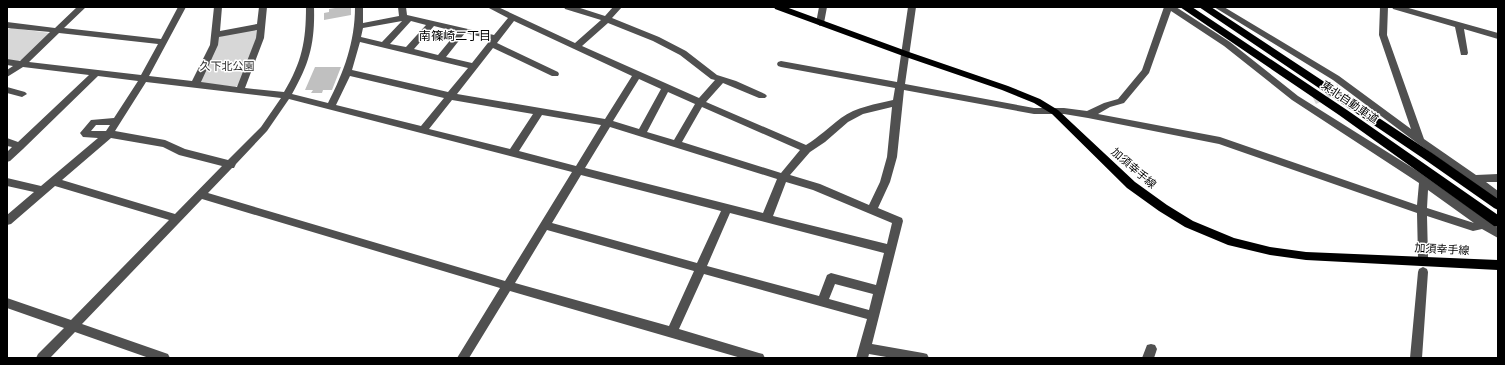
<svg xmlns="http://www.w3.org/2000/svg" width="1505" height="365" viewBox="0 0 1505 365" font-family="'Asap Condensed','Noto Sans JP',sans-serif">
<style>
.green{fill:#d7d7d7}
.building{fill:#c0c0c0}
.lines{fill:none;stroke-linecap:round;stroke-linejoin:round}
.minor-tunnel{stroke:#d9d9d9;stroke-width:9;stroke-dasharray:9 4.5;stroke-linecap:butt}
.minor{fill:#505050;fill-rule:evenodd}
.major{fill:#000;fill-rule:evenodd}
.highway{fill:#000;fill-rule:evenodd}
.labels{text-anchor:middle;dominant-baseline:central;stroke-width:3;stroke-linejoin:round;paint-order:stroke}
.park-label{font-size:11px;fill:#2e2e2e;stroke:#fff}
.street-label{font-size:11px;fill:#000;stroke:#fff}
.neighbourhood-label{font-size:12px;fill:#000;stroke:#fff}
</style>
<rect width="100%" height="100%" fill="#fff"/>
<path class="green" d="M11 28 50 33 22 60 18 61 7 60V30Z
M257 28V36L239 85 235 87 202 83 201 81 218 37Z"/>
<path class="building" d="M341 7 351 8V15L324 20V13L329 12V9Z
M315 67H341L332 90H323L322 93H311L313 90H305Z"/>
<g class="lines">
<path class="minor-tunnel" d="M1314 100 1339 88"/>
<path class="minor" d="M77 7H86L64 28 161 39 178 7H186L149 76 192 81 210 45 214 7H222L220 31 257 24 259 7H267L264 38 245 88 284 92C302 62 306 41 306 7H314C315 42 310 63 292 94L328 103C344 72 355 42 355 7H363V23L399 16 398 7H406L407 15 494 35 508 18 487 7H498L575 43 601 20 565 9 564 7H577L605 16 613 7H622L612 18 659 37 686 51 717 75 736 81 765 94 767 96 765 98H759L723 83 706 102 806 145C819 137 829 127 841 118 856 107 876 104 893 100L895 88 781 67 778 66 777 64 778 62 781 61 897 82 908 7H916L905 84 1034 108H1064L1087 111 1104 103 1118 99 1142 70 1164 7H1176L1230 42 1298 96 1416 170 1498 228V238L1482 229 1473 231 1427 216 1428 257 1427 260 1423 261 1419 260 1418 257 1417 213 1219 144 1088 118 1064 114H1034L904 90 897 157 890 182 878 208 902 218 903 221 872 344 923 353 927 354 929 358H892L869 354 868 358H856L867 319 704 274 679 329 759 353 763 354 765 358H741L510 291 469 358H457L500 288 202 199 82 324 168 354 170 358H149L75 332 50 358H36L38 354 64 328 7 308V298L71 320 169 220 55 186 11 224 7 225V215L34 192 7 186V178L41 186 98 138 83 137 80 133 91 120 114 118 138 81 98 76 23 149 10 161 7 162V152L12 147 7 146V138L18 142 89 75 23 67 7 77V70L13 66 7 65V59L20 61 50 32 7 28V22L55 28ZM1171 11 1224 46 1292 100 1419 183 1417 205 1220 137 1098 114 1110 107 1124 103 1149 73ZM402 21 382 42 361 37 363 28ZM411 21 426 25 406 47 390 44ZM514 21 632 76 605 119 457 94 493 48 552 76H558L559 74 558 72 497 43ZM608 23 653 41 680 55 711 79 715 80 699 98 582 46ZM434 26 457 32 438 55 414 49ZM257 30 256 38 237 87 201 82 218 45 219 37ZM59 33 158 44 141 75 29 62ZM465 33 491 39 472 63 446 57ZM360 42 468 68 448 92 352 70ZM350 76 444 98 421 126 336 105ZM639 79 661 89 639 129 613 121ZM146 82 281 98 261 127 228 160 185 149 165 140 115 131ZM668 92 695 104 674 140 647 132ZM289 99 572 172 505 281 208 193 232 168H234L236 164 267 131ZM452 100 533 114 510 149 429 129ZM702 107 800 150 781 173 682 142ZM892 107 887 157 880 182 869 205 820 184 790 175 810 152 825 142 848 122 863 114ZM542 115 601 125 576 166 519 151ZM96 125H110L106 131H91ZM610 127 777 179 763 213 585 168ZM111 138 163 147 179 155 222 166 175 214 62 180ZM581 175 721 211 697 263 552 223ZM786 182 813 190 892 223 887 244 773 216ZM1428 190 1474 223 1427 208ZM730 213 884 253 876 285 831 273 827 275 819 296 707 266ZM547 230 694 271 669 326 515 283ZM835 284 873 294 869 310 829 299Z
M819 7H827L824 23 820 26 816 23Z
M1214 7H1224L1339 76 1411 129 1379 35 1380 7H1388L1387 35 1424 139 1476 175 1498 174V182H1486L1498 191V200L1417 143 1333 80Z
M1392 7H1405L1498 33V39L1464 29 1468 53 1467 55H1461L1455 27 1393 9Z
M7 87 25 92 27 94 22 97 7 93Z
M1423 267 1427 269 1428 272 1422 358H1410L1418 272 1419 269Z
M1151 344 1155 345 1157 349 1154 358H1142L1147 345Z"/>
<path class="major" d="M774 7H786L909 52 1008 86 1040 99 1058 110 1135 182 1167 205 1193 221 1234 238 1270 247 1306 252 1498 260V270L1306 260 1270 255 1228 245 1185 227 1159 211 1127 188 1052 114 1034 103 1002 90 903 56 775 9Z"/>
<path class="highway" d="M1180 7H1192L1347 110 1498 215V227L1494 226 1339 115Z
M1199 7H1211L1432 153 1498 199V210L1494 208 1424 159Z"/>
</g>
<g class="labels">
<g class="park-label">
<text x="227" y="66">久下北公園</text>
</g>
<g class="street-label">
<text transform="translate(1350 102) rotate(34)">東北自動車道</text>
<text transform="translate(1134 168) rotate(41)">加須幸手線</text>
<text transform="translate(1442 249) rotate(3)">加須幸手線</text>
</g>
<g class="neighbourhood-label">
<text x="455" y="36">南篠崎二丁目</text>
</g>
</g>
<rect width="1505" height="365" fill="none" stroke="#000000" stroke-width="16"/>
</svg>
